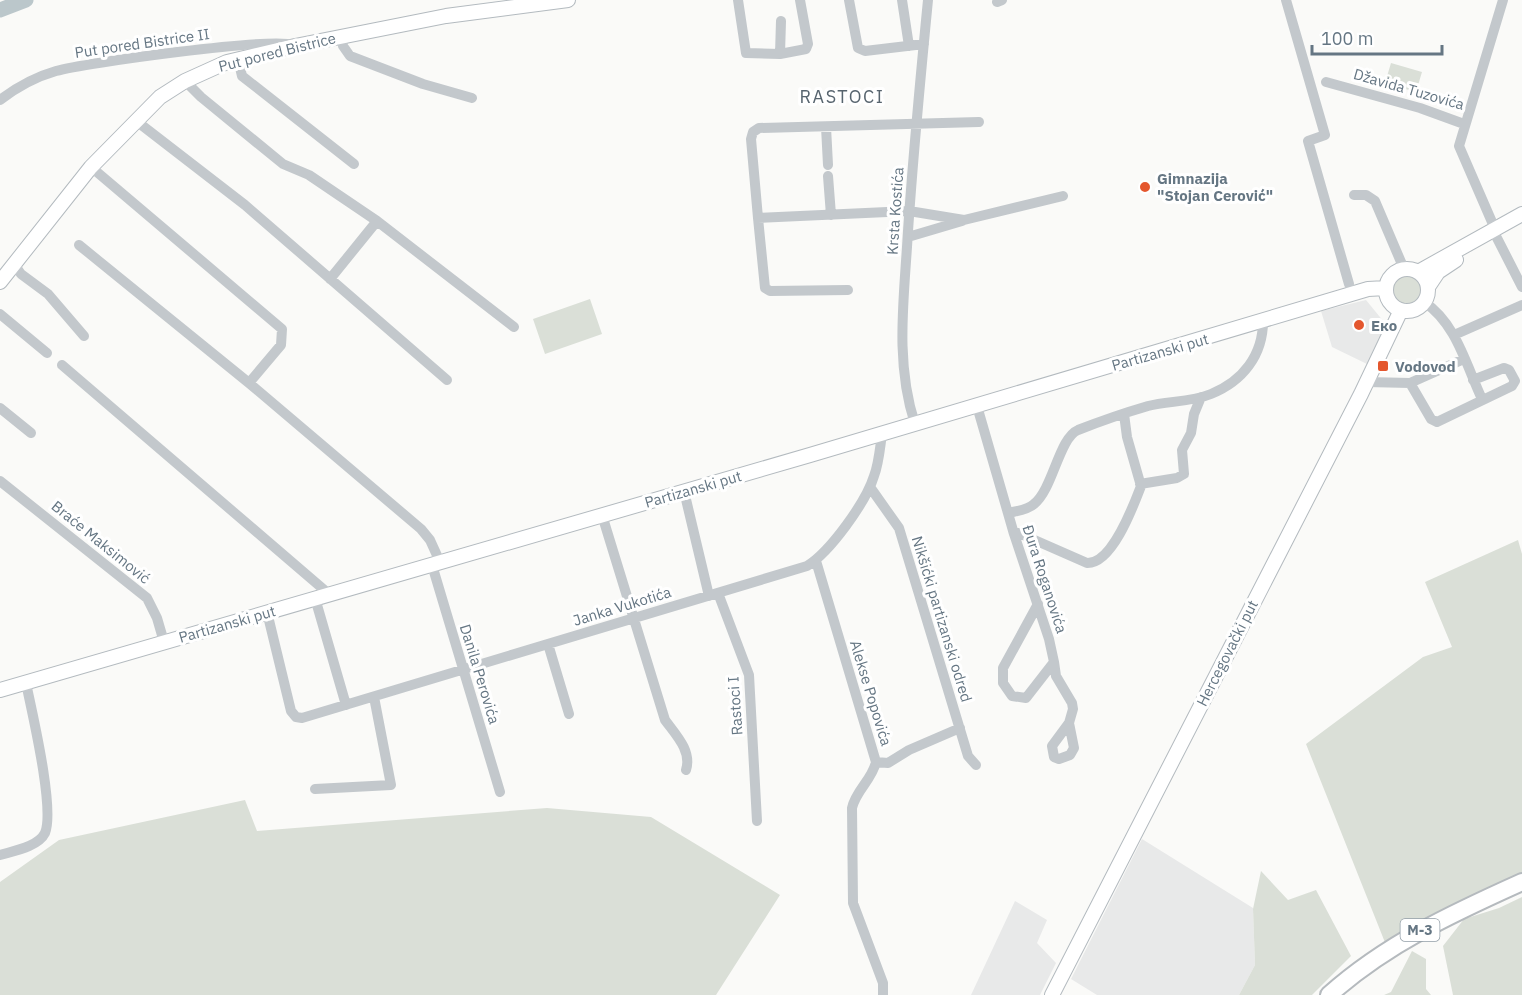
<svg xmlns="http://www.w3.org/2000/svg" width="1522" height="995" viewBox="0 0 1522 995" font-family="'IBM Plex Sans',sans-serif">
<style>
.built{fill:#e8e9e9}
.green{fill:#dadfd7}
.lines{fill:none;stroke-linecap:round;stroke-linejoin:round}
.river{stroke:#bbc7cb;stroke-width:15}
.secondary-casing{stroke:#b3babf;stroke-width:16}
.primary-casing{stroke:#b5babe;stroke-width:20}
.street{stroke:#c3c8cc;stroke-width:10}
.secondary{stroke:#fff;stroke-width:14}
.primary{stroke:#fff;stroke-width:16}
.poi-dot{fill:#e4572e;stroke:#fff;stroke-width:2}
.labels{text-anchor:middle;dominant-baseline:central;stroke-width:6;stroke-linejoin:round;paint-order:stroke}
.shield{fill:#fff;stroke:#939fa8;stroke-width:1.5}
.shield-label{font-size:14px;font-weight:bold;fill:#657683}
.street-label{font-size:15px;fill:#657683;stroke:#fff}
.poi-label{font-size:15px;font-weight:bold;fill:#657683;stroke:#fff;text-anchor:start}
.quarter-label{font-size:18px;letter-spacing:1.5px;fill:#57646e;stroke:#fff}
</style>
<rect width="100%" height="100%" fill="#fafaf8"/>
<path class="built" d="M1366 300 1384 322 1380 342 1367 364 1332 347 1321 311Z
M1142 839 1253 908 1255 965 1239 995H1097L1071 979Z
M1015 901 1047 920 1037 943 1056 963 1040 995H971Z"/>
<path class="green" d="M1391 63 1422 72 1416 92 1385 83Z
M1392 290a15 15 0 1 1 30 0a15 15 0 1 1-30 0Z
M590 299 602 334 545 354 533 319Z
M1518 540 1522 554V882L1388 950 1306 744 1423 657 1452 647 1425 582Z
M245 800 257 831 547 808 651 817 780 895 716 995H0V882L59 840Z
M1261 871 1288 900 1316 890 1351 956 1312 995H1239L1255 965 1253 909Z
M1522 897V995H1453L1443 946 1464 919 1499 908Z
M1412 951 1426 959V989L1431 995H1384L1391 992Z"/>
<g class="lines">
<path class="river" d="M0 10 26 0"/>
<g class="secondary-casing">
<path id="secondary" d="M1386 290a21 21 0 1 1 42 0a21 21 0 1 1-42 0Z
M1418 272 1522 214
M0 282 91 167 160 97 185 81 227 62 295 46 446 16 568 0
M1428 287 1438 272 1456 260
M0 690 810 455 1368 289 1386 288
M1052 995 1361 394 1401 310"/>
</g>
<g class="primary-casing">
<path id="primary" d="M1329 995C1386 944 1453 913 1522 882"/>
</g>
<path class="street" d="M738 0 746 53 780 54
M849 0 858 48 865 51 924 44
M902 0 909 46
M1286 0 1325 135 1308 141 1349 284
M997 2 1002 0
M781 21 780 54 806 49 808 44 800 0
M342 36 343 46 350 56 423 84 472 98
M238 59 242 76 354 164
M185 81 201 97 283 164 309 175 377 221 514 327
M1326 82 1420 108 1464 124
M0 100C17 87 35 77 56 71 84 63 273 37 293 45
M135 120 245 205 447 380
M979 122 759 128 753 132 751 139 758 218 909 211 964 220 1063 196
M826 127 828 165
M91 167 282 329 281 345 249 383
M828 176 831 215
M1354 195H1366L1375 201 1404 269
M758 218 765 288 770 291 848 290
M1495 229 1459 146 1503 0
M908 237 962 221
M1497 238 1522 287
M79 245 249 383 421 529 430 540 440 562
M14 264 21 274 48 294 84 336
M330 279 377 221
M1424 302C1456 323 1466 365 1482 399
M0 314 47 353
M1454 335 1522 305
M62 365 329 594
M1367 382 1410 383 1464 359
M1410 383 1431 419 1437 422 1512 386 1515 381 1509 370 1504 368 1473 380
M977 406 1014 534 1049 639 1054 662 1026 698 1012 696 1003 683V668L1038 604
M0 408 31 433
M915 424C896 366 903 307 907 247 912 164 920 82 928 0
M0 481 147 598 157 618 164 642
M1140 484 1177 478 1184 474 1182 450 1191 433 1194 414 1201 397
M870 487 899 528 968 756 976 765
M684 491 709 596
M1008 513C1016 511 1028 510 1034 504 1053 489 1059 438 1078 430 1101 421 1124 413 1148 406 1168 401 1192 402 1211 394 1243 381 1263 355 1263 321
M602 515 665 720C676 735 692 751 686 770
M1014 531 1087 563C1112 564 1133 507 1141 486L1127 437 1124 414
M816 561 876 762C872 780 856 790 852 808L853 903 883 983V995
M432 565 500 792
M718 593 749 675 757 821
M315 598 346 705
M267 612 291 711 296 717 302 718 807 566C830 552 866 502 874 476 879 463 880 447 882 434
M548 644 569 714
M1054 662 1056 676 1072 703 1073 709 1069 723 1052 746 1054 757 1059 759 1070 755 1074 748 1069 723
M876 762 888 763 909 750 960 728
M315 789 391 785 374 697
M0 855C13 851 38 847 45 833 55 809 32 712 26 683"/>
<use href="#secondary" class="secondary"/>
<use href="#primary" class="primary"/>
</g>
<g class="poi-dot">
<circle cx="1145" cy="187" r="6"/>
<circle cx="1359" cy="325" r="6"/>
<rect x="1377" y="360" width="12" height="12" rx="3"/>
</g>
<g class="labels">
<rect class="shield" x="1400.5" y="919" width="39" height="22" rx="4.5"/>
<g class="shield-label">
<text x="1420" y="930">M-3</text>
</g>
<g class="street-label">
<text transform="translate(142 43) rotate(-8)">Put pored Bistrice II</text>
<text transform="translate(277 52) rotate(-14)">Put pored Bistrice</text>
<text transform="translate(1409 89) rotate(16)">Džavida Tuzovića</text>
<text transform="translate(895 211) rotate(-86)">Krsta Kostića</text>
<text transform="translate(1160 352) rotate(-16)">Partizanski put</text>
<text transform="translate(693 489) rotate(-16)">Partizanski put</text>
<text transform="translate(101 542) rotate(39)">Braće Maksimović</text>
<text transform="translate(1045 579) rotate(72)">Đura Roganovića</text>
<text transform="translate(622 606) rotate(-17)">Janka Vukotića</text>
<text transform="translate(942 619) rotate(73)">Nikšićki partizanski odred</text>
<text transform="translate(227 624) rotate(-16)">Partizanski put</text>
<text transform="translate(1227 653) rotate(-63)">Hercegovački put</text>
<text transform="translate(480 674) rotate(73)">Danila Perovića</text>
<text transform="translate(871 693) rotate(73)">Alekse Popovića</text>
<text transform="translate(735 706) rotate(-94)">Rastoci I</text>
</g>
<g class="poi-label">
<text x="1157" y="178">Gimnazija<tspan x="1157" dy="17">"Stojan Cerović"</tspan></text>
<text x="1371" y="325">Еко</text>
<text x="1395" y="366">Vodovod</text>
</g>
<g class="quarter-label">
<text x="842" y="96">RASTOCI</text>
</g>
</g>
<path d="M1312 45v9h130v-9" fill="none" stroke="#657683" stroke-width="3"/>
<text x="1321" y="45" font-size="18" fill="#657683" stroke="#ffffff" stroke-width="4.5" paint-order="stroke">100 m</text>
</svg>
